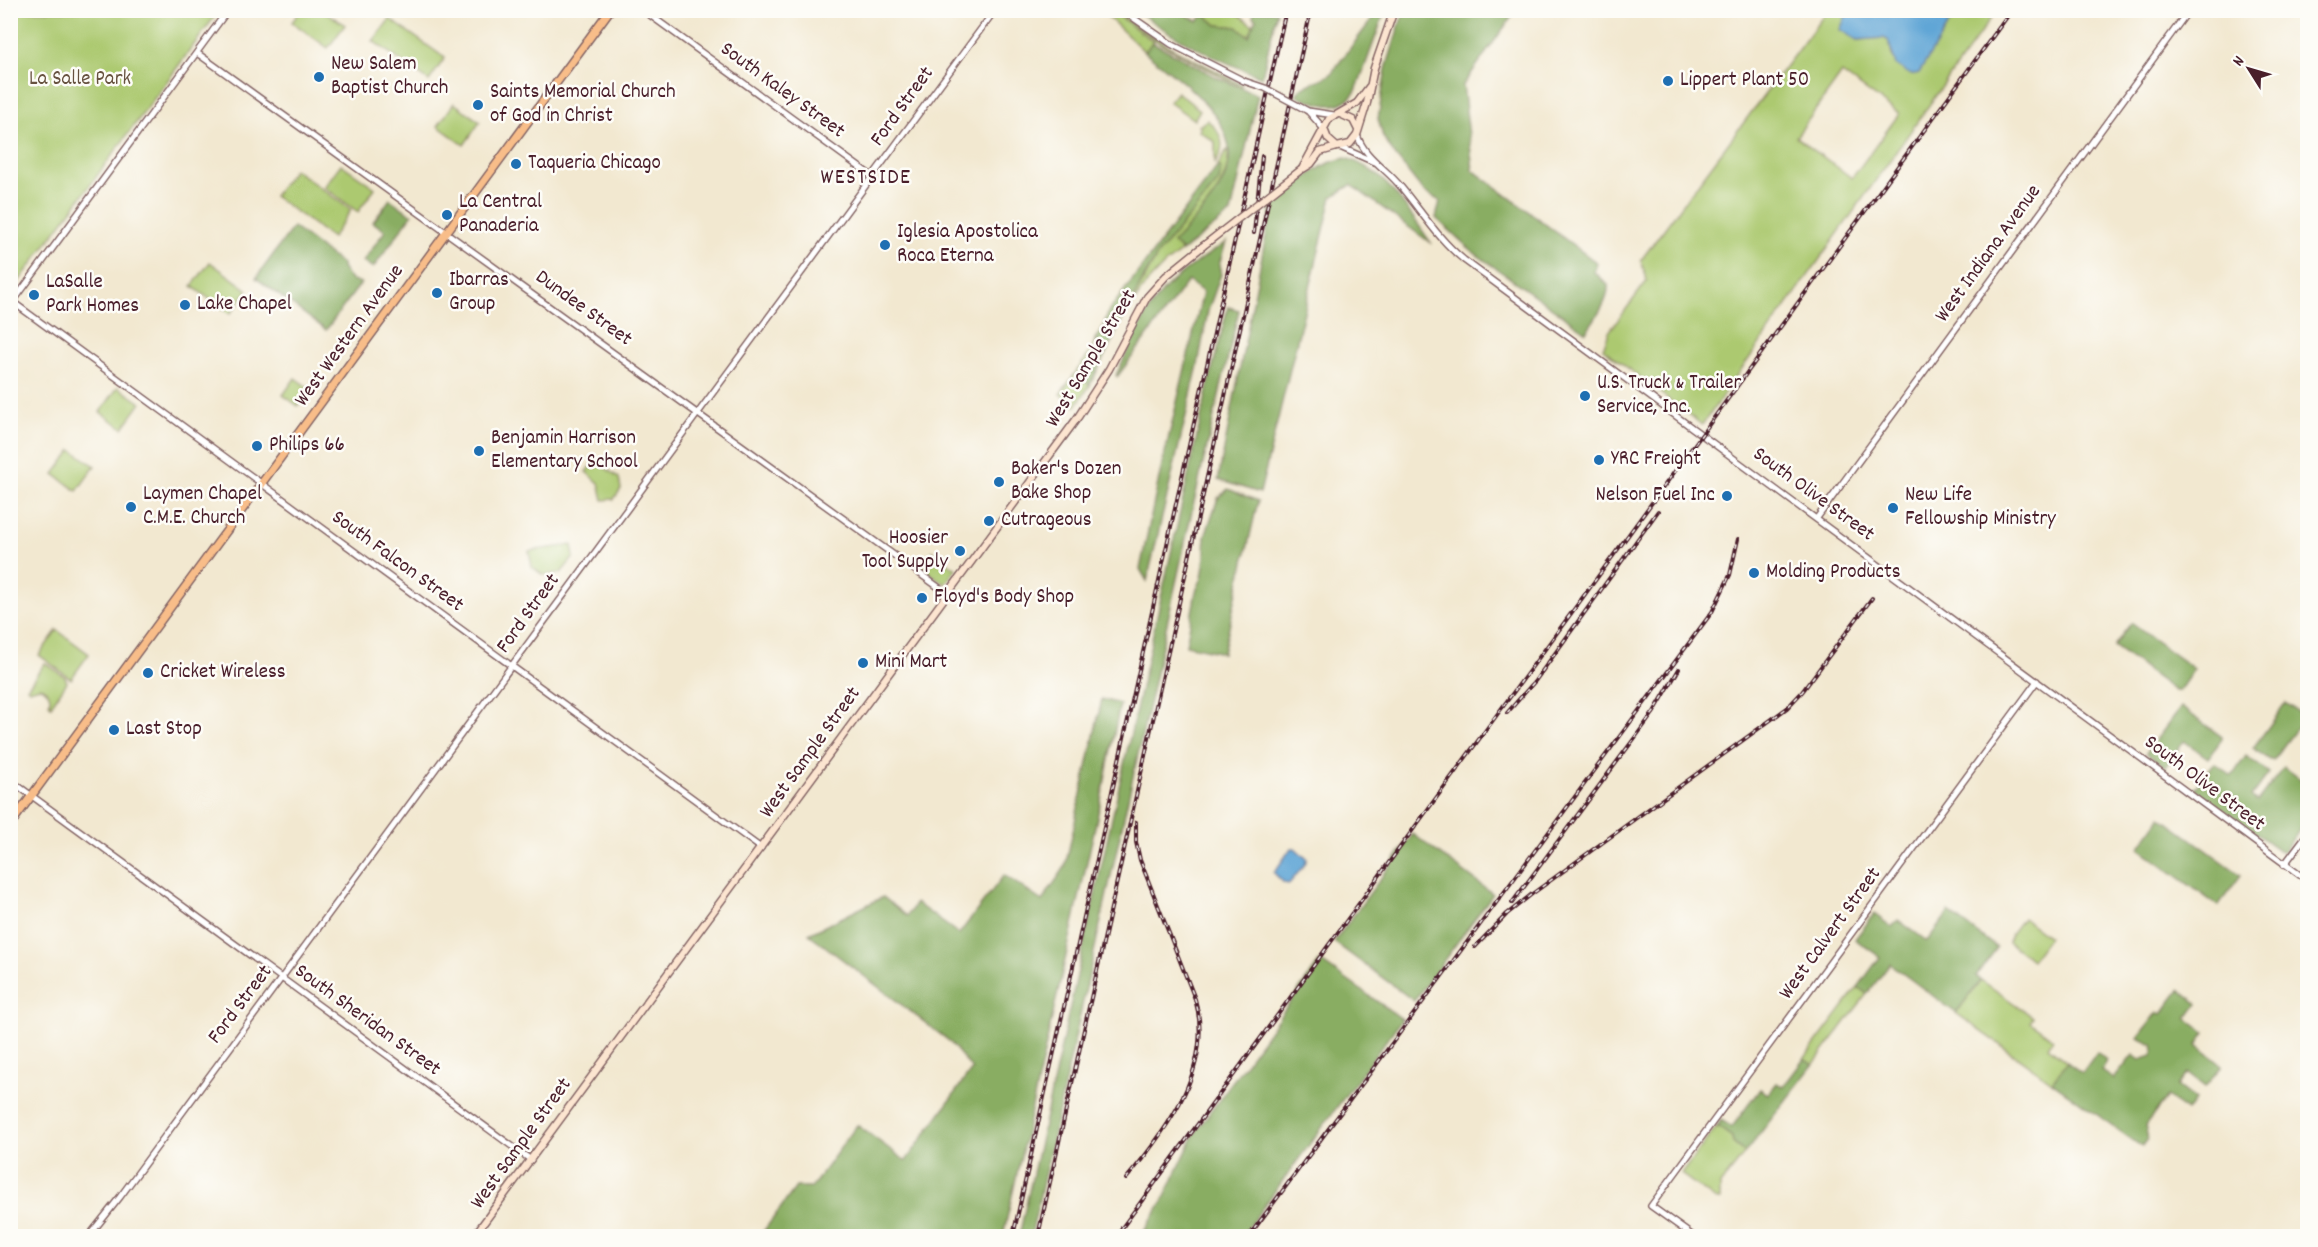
<svg xmlns="http://www.w3.org/2000/svg" width="2318" height="1247" viewBox="0 0 2318 1247" font-family="Dekko,sans-serif">
<style>
.green{fill:#acc970;stroke:#7b744e;stroke-width:1.5;fill-rule:evenodd}
.forest{fill:#89ad62;stroke:#6a6646;stroke-width:1.5}
.water{fill:#60a6d6;stroke:#556280;stroke-width:1.5}
.lines{fill:none;stroke-linecap:round;stroke-linejoin:round}
.tertiary-casing{stroke:#856565;stroke-width:8}
.secondary-casing{stroke:#856565;stroke-width:9}
.primary-casing{stroke:#856565;stroke-width:10}
.tertiary{stroke:#fff;stroke-width:5}
.secondary{stroke:#fce5d0;stroke-width:6}
.primary{stroke:#f8bd89;stroke-width:7}
.rail-casing{stroke:#4a1f2b;stroke-width:4}
.rail{stroke:#fdfcf7;stroke-width:1.5;stroke-dasharray:4.5;stroke-linecap:butt}
.tertiary-bridge-casing{stroke:#856565;stroke-width:8;stroke-linecap:butt}
.secondary-bridge-casing{stroke:#856565;stroke-width:9;stroke-linecap:butt}
.tertiary-bridge{stroke:#fff;stroke-width:5}
.secondary-bridge{stroke:#fce5d0;stroke-width:6}
.poi-dot{fill:#1f6fb2;stroke:#fdfcf7;stroke-width:2}
.labels{text-anchor:middle;dominant-baseline:central;stroke-width:5;stroke-linejoin:round;paint-order:stroke}
.poi-label{font-size:21px;fill:#4a1f2b;stroke:#fdfcf7;text-anchor:start}
.park-label{font-size:21px;fill:#675240;stroke:#fdfcf7}
.street-label{font-size:21px;fill:#4a1f2b;stroke:#fdfcf7}
.neighbourhood-label{font-size:22px;letter-spacing:1.5px;fill:#4a1f2b;stroke:#fdfcf7}
</style>
<rect width="100%" height="100%" fill="#fdfcf7"/>
<filter id="ink" filterUnits="userSpaceOnUse"><feTurbulence type="fractalNoise" baseFrequency=".0167" numOctaves="2"/><feDisplacementMap in="SourceGraphic" scale="12" xChannelSelector="R" yChannelSelector="G"/><feConvolveMatrix kernelMatrix="1 2 1 2 8 2 1 2 1" color-interpolation-filters="sRGB"/></filter>
<filter id="wash" filterUnits="userSpaceOnUse"><feTurbulence type="fractalNoise" baseFrequency=".008" numOctaves="4" result="noise"/><feDisplacementMap in="SourceGraphic" scale="24" xChannelSelector="R" yChannelSelector="G"/><feGaussianBlur stdDeviation="1.35" result="paint"/><feColorMatrix in="noise" values="0 0 0 0 0 0 0 0 0 0 0 0 0 0 0 0 0 1.4 0 .05"/><feComposite in="paint" operator="in"/></filter>
<g filter="url(#wash)">
<rect width="100%" height="100%" fill="#f2e8d0"/>
<path class="green" d="M10 11H219L11 292H10Z
M300 11H324L345 25 328 48 292 22Z
M1098 11H1111L1153 41 1145 52 1106 15Z
M1113 11H1117L1172 48 1239 83 1242 85 1241 87 1163 45Z
M1206 11H1234L1254 26 1250 36 1237 27 1217 25 1204 14Z
M1827 11H1848L1845 16 1857 40 1883 38 1889 40 1892 56 1919 72 1950 22 1953 16 1951 11H1996L1702 425 1603 349 1609 332 1647 281 1641 260ZM1842 73 1899 114 1852 178 1796 137Z
M390 19 445 58 429 81 373 41Z
M1177 92 1200 110 1194 120 1169 102Z
M454 103 480 122 464 145 438 126Z
M1207 120C1222 132 1227 147 1215 163V142L1199 131 1201 128 1199 126Z
M1228 150C1232 187 1195 218 1173 243L1182 251 1165 264 1146 284 1132 305H1130L1158 254 1203 199 1221 168 1218 166 1226 151Z
M341 164 375 188 358 212 324 187Z
M294 169 351 210 332 238 274 196Z
M210 262 248 290 230 314 192 286Z
M1095 339 1098 343 1086 381 1090 385 1076 406H1074L1060 394 1092 350Z
M295 378 310 389 298 406 283 395Z
M118 387 141 403 123 428 100 412Z
M72 450 95 466 77 491 54 474Z
M595 460 619 478 621 489 614 499 603 500 599 483 586 472Z
M572 545 574 557 561 573 543 575 532 567 529 551Z
M932 551 956 569 945 584 921 566Z
M57 630 89 654 71 679 39 655Z
M45 663 65 677 67 682 51 706 49 704C52 696 48 690 40 687L29 690 27 688Z
M2023 918 2049 937 2032 960 2008 942 2011 934Z
M1981 980 2033 1017 2030 1022 2053 1039 2048 1047 2067 1062 2052 1082 1956 1013Z
M1858 987 1867 994 1813 1065 1804 1059Z
M1717 1126 1732 1137 1733 1143 1745 1153 1720 1185V1200H1716L1681 1174Z"/>
<path class="forest" d="M1379 10 1385 11 1356 91C1340 114 1317 104 1296 95L1301 88 1330 75Z
M1143 11H1179L1198 21 1204 14 1217 25 1237 27 1249 36 1256 19 1253 17 1254 11H1277L1262 77C1219 61 1178 40 1141 14Z
M1406 11H1516L1463 85 1473 170 1597 263 1594 272 1608 285C1609 302 1595 318 1586 332L1473 252 1436 218 1440 201 1424 192 1394 154 1383 137 1378 119 1386 69 1401 20Z
M1152 42 1216 77 1258 95 1231 213 1182 251 1173 243C1191 223 1216 200 1226 174 1245 121 1179 80 1145 52Z
M1346 158C1387 170 1408 212 1432 244L1351 185 1332 197 1260 493 1218 480 1272 205C1293 188 1318 162 1346 158Z
M1218 166 1221 168 1219 181 1158 254 1143 279 1090 385 1085 381 1098 344 1095 339 1103 328 1108 312Z
M390 199 412 215 373 268 363 261 385 231 373 222Z
M293 227 342 264V268L350 279 361 283 326 330 256 278Z
M1226 242 1219 265 1221 274 1208 311 1198 365 1147 581 1140 569 1159 478 1203 292 1188 281 1117 377 1116 375C1132 343 1144 309 1170 284 1187 267 1207 256 1226 242Z
M1228 307 1239 310 1194 502 1031 1236H1019L1209 382Z
M1228 489 1258 501 1223 653 1186 645 1196 591 1202 578 1205 558V536L1218 498Z
M2131 623 2194 669 2179 691H2175L2114 646Z
M1102 699 1120 704 1101 800 1003 1236H872L863 1230 858 1236H760L796 1187H812L857 1125 906 1161 972 1069 949 1041 809 934 883 897 907 916 916 903 959 934 1004 875 1042 901 1065 867Z
M2286 703 2305 717 2273 760H2270L2253 748Z
M2181 707 2222 737V739L2208 758 2184 741 2166 767 2146 753Z
M2246 756 2269 773 2251 797 2257 802 2284 767 2307 784V818L2283 853 2195 789 2214 763 2232 776Z
M2161 817 2241 875 2218 906 2139 848Z
M1413 834 1493 894 1414 1001 1334 942Z
M1949 912 1997 948 1976 976 1981 980 1956 1013 1890 964 1867 994 1858 987 1880 957 1855 939 1874 914 1892 927 1898 920 1927 941Z
M1320 961 1402 1019 1242 1236H1141L1162 1203 1195 1133Z
M2180 990 2198 1004 2187 1019 2205 1033 2197 1045 2222 1065 2205 1087 2187 1073 2177 1086 2195 1100 2187 1111 2167 1097 2145 1126 2148 1139 2142 1147 2052 1082 2067 1062 2082 1073 2097 1052 2106 1060 2102 1071 2114 1079 2133 1055 2140 1060 2152 1056 2154 1050 2153 1045 2138 1038 2158 1012 2162 1014Z
M1804 1059 1813 1065 1745 1153 1733 1143 1732 1137 1717 1126 1721 1120 1732 1127 1760 1089 1768 1094 1777 1083 1783 1087Z"/>
<path class="water" d="M1951 11 1953 16 1950 22 1919 73 1911 75 1896 65 1888 40 1883 38 1857 40 1840 30 1848 11Z
M1291 848H1295L1307 859 1305 864 1289 884 1284 883 1274 873Z"/>
</g>
<g filter="url(#ink)">
<g class="lines">
<g class="tertiary-casing">
<path id="tertiary" d="M643 10 873 177
M1122 10 1171 44 1244 81
M197 53 948 594
M1308 111 1334 115
M1308 111 1324 129
M1357 135C1365 158 1386 168 1401 187 1422 212 1438 239 1464 260L2308 881
M1340 147 1374 162
M10 300 761 848
M10 306 228 10
M1817 518 2189 10
M10 780 531 1160
M2284 865 2308 833
M89 1236 120 1197 995 10
M1693 1236 1651 1206 2037 681"/>
</g>
<g class="secondary-casing">
<path id="secondary" d="M1340 114 1353 120 1358 130
M1324 129 1328 139 1337 147 1350 144 1357 135 1367 103 1374 68 1394 10
M1302 169 1329 119 1357 103 1369 87
M1303 169 1311 164 1320 152 1337 147
M474 1236 1078 417 1109 369 1147 297 1166 276 1203 246"/>
</g>
<g class="primary-casing">
<path id="primary" d="M10 825 610 10"/>
</g>
<use href="#tertiary" class="tertiary"/>
<use href="#secondary" class="secondary"/>
<use href="#primary" class="primary"/>
<g class="rail-casing">
<path id="rail" d="M1254 233 1262 156
M1507 713 1535 681 1658 511
M1512 903 1654 712 1679 669
M1475 947 1507 914 1532 894 1787 708 1802 692 1872 598
M1126 1179C1167 1130 1215 1066 1195 999L1140 860 1136 842V822
M1013 1236 1286 10
M1038 1236 1311 10
M1116 1236 2012 10
M1249 1236 1712 612 1730 575 1738 539"/>
</g>
<use href="#rail" class="rail"/>
<g class="tertiary-bridge-casing">
<path id="tertiary-bridge" d="M1244 81 1265 88 1308 111"/>
</g>
<g class="secondary-bridge-casing">
<path id="secondary-bridge" d="M1203 246 1302 169"/>
</g>
<use href="#tertiary-bridge" class="tertiary-bridge"/>
<use href="#secondary-bridge" class="secondary-bridge"/>
</g>
</g>
<g class="poi-dot">
<circle cx="319" cy="77" r="6"/>
<circle cx="1668" cy="81" r="6"/>
<circle cx="478" cy="105" r="6"/>
<circle cx="516" cy="164" r="6"/>
<circle cx="447" cy="215" r="6"/>
<circle cx="885" cy="245" r="6"/>
<circle cx="437" cy="293" r="6"/>
<circle cx="34" cy="295" r="6"/>
<circle cx="185" cy="305" r="6"/>
<circle cx="1585" cy="396" r="6"/>
<circle cx="257" cy="446" r="6"/>
<circle cx="479" cy="451" r="6"/>
<circle cx="1599" cy="460" r="6"/>
<circle cx="999" cy="482" r="6"/>
<circle cx="1727" cy="496" r="6"/>
<circle cx="131" cy="507" r="6"/>
<circle cx="1893" cy="508" r="6"/>
<circle cx="989" cy="521" r="6"/>
<circle cx="960" cy="551" r="6"/>
<circle cx="1754" cy="573" r="6"/>
<circle cx="922" cy="598" r="6"/>
<circle cx="863" cy="663" r="6"/>
<circle cx="148" cy="673" r="6"/>
<circle cx="114" cy="730" r="6"/>
</g>
<g class="labels">
<g class="poi-label">
<text x="331" y="65">New Salem<tspan x="331" dy="24">Baptist Church</tspan></text>
<text x="1680" y="81">Lippert Plant 50</text>
<text x="490" y="93">Saints Memorial Church<tspan x="490" dy="24">of God in Christ</tspan></text>
<text x="528" y="164">Taqueria Chicago</text>
<text x="459" y="203">La Central<tspan x="459" dy="24">Panaderia</tspan></text>
<text x="897" y="233">Iglesia Apostolica<tspan x="897" dy="24">Roca Eterna</tspan></text>
<text x="449" y="281">Ibarras<tspan x="449" dy="24">Group</tspan></text>
<text x="46" y="283">LaSalle<tspan x="46" dy="24">Park Homes</tspan></text>
<text x="197" y="305">Lake Chapel</text>
<text x="1597" y="384">U.S. Truck &amp; Trailer<tspan x="1597" dy="24">Service, Inc.</tspan></text>
<text x="491" y="439">Benjamin Harrison<tspan x="491" dy="24">Elementary School</tspan></text>
<text x="269" y="446">Philips 66</text>
<text x="1611" y="460">YRC Freight</text>
<text x="1011" y="470">Baker's Dozen<tspan x="1011" dy="24">Bake Shop</tspan></text>
<text x="143" y="495">Laymen Chapel<tspan x="143" dy="24">C.M.E. Church</tspan></text>
<text x="1715" y="496" text-anchor="end">Nelson Fuel Inc</text>
<text x="1905" y="496">New Life<tspan x="1905" dy="24">Fellowship Ministry</tspan></text>
<text x="1001" y="521">Cutrageous</text>
<text x="948" y="539" text-anchor="end">Hoosier<tspan x="948" dy="24">Tool Supply</tspan></text>
<text x="1766" y="573">Molding Products</text>
<text x="934" y="598">Floyd's Body Shop</text>
<text x="875" y="663">Mini Mart</text>
<text x="160" y="673">Cricket Wireless</text>
<text x="126" y="730">Last Stop</text>
</g>
<g class="park-label">
<text x="80" y="80">La Salle Park</text>
</g>
<g class="street-label">
<text transform="translate(782 91) rotate(36)">South Kaley Street</text>
<text transform="translate(903 107) rotate(-54)">Ford Street</text>
<text transform="translate(1989 254) rotate(-54)">West Indiana Avenue</text>
<text transform="translate(583 309) rotate(36)">Dundee Street</text>
<text transform="translate(350 336) rotate(-54)">West Western Avenue</text>
<text transform="translate(1092 359) rotate(-59)">West Sample Street</text>
<text transform="translate(1813 495) rotate(36)">South Olive Street</text>
<text transform="translate(397 562) rotate(36)">South Falcon Street</text>
<text transform="translate(529 614) rotate(-54)">Ford Street</text>
<text transform="translate(811 753) rotate(-54)">West Sample Street</text>
<text transform="translate(2204 784) rotate(37)">South Olive Street</text>
<text transform="translate(1831 934) rotate(-54)">West Calvert Street</text>
<text transform="translate(241 1005) rotate(-53)">Ford Street</text>
<text transform="translate(367 1021) rotate(36)">South Sheridan Street</text>
<text transform="translate(522 1144) rotate(-54)">West Sample Street</text>
</g>
<g class="neighbourhood-label">
<text x="866" y="178">WESTSIDE</text>
</g>
</g>
<rect width="2318" height="1247" fill="none" stroke="#fdfcf7" stroke-width="36"/>
<g transform="translate(2249 69) rotate(307)" stroke="#fdfcf7" stroke-width="4.5" paint-order="stroke">
<path d="M0-4.5L10 22L0 15L-10 22Z" fill="#4a1f2b"/>
<text y="-9" font-size="16" font-weight="bold" text-anchor="middle" fill="#4a1f2b">N</text>
</g>
</svg>
